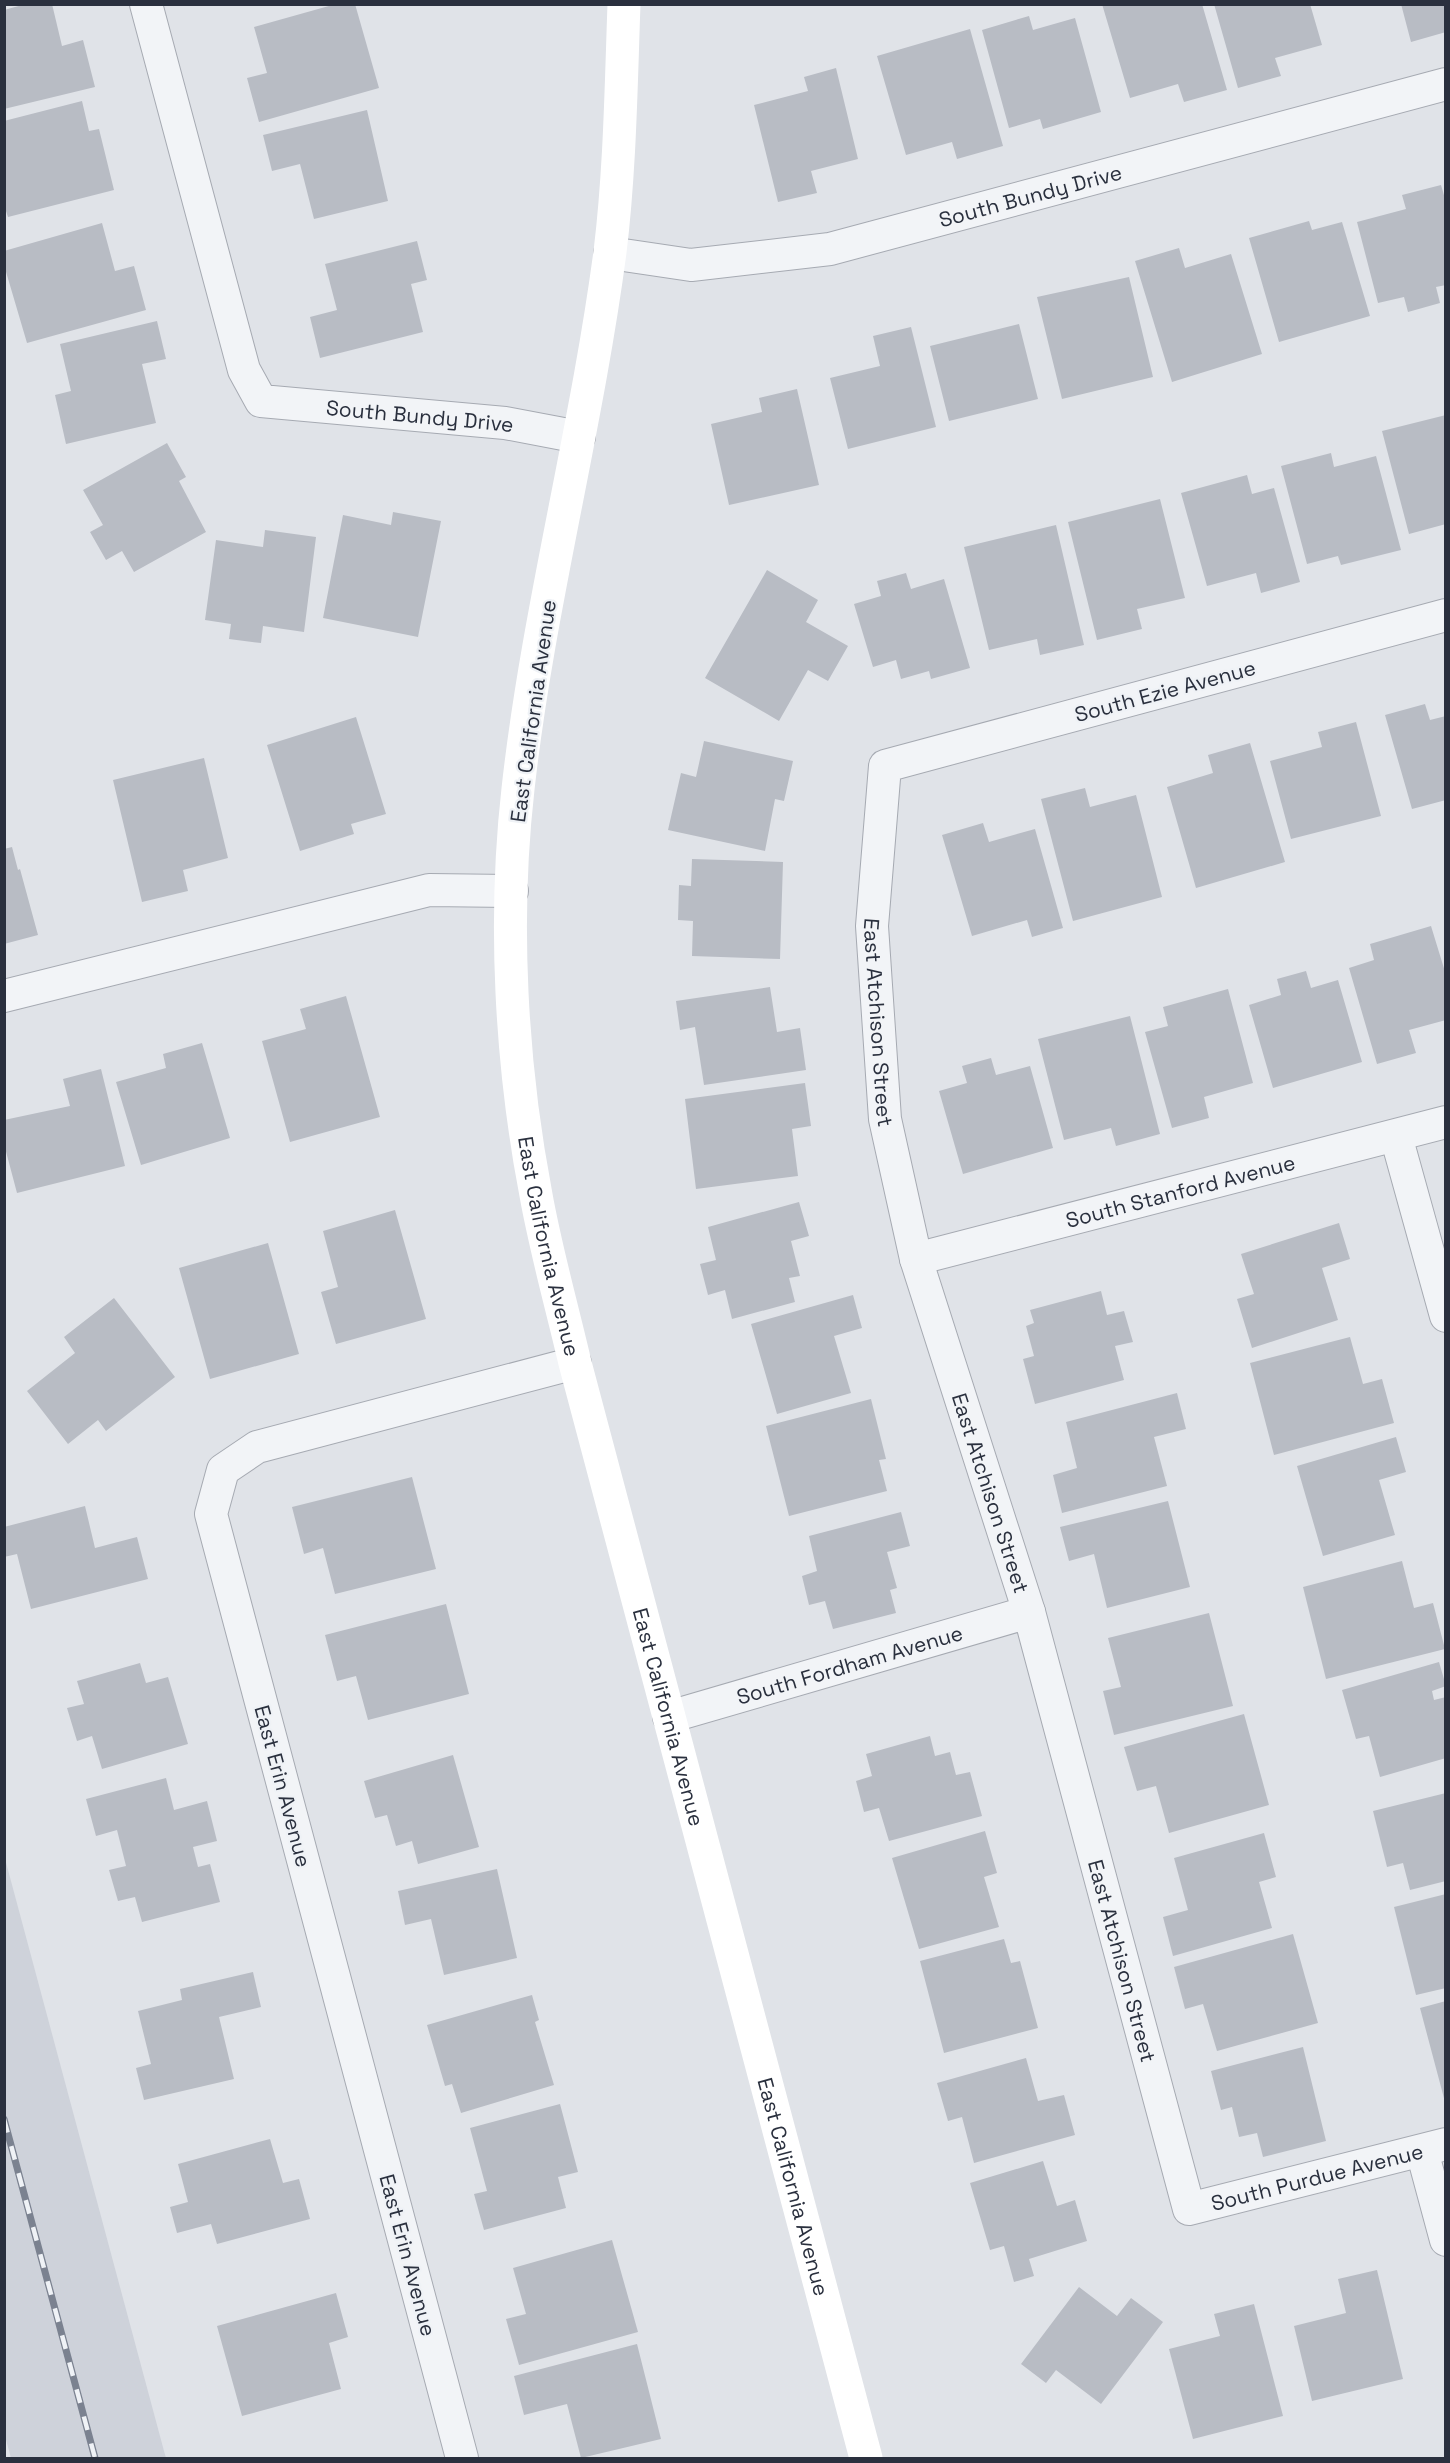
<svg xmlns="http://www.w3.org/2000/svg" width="1450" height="2463" viewBox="0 0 1450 2463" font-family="'Space Grotesk',sans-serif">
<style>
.built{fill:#ced2da}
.building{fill:#b8bcc4}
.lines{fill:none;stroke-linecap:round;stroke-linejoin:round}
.street-casing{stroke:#a6aab2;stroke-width:34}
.street{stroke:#f2f4f7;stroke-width:32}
.secondary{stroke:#fff;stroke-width:33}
.rail-casing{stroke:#7b8290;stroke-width:7}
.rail{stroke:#eff2f6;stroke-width:4.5;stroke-dasharray:14;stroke-linecap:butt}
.labels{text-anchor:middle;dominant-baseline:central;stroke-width:4.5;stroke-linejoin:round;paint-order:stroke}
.street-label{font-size:21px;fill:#2a303e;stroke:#eff2f6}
</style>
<rect width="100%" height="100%" fill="#e0e3e8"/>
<path class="built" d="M4 1855 164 2451 166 2458H11L5 2436Z"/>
<path class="building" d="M26 4H52L62 46 83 40 95 87 4 109V10Z
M336 4H355L379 88 259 122 247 78 267 73 254 27Z
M1102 4H1202L1227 90 1184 102 1178 84 1130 98Z
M1214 4H1310L1322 45 1275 58 1281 76 1238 88Z
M1401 4H1446V32L1411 42Z
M1029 16 1033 30 1075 18 1101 112 1043 129 1040 119 1009 128 982 30Z
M970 29 1003 146 957 159 952 142 906 155 877 56Z
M836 68 858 159 811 171 817 193 778 202 754 105 808 91 804 77Z
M82 101 89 131 99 129 114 190 8 217 4 205V121Z
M367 110 388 201 314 219 300 164 272 171 263 135Z
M1441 185 1446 202V285L1436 287 1440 303 1408 312 1404 297 1378 303 1357 222 1406 209 1402 195Z
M1309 221 1312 230 1342 222 1370 316 1279 342 1249 238Z
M102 223 115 271 134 266 146 310 27 343 4 265V251Z
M417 241 427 280 411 284 423 332 320 358 310 317 337 310 325 264Z
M1179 248 1185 268 1231 254 1262 354 1172 382 1135 261Z
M1129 277 1153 377 1062 399 1037 297Z
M157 321 166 359 142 364 156 423 66 444 55 395 71 391 60 344Z
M1019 324 1038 399 949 421 930 346Z
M911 327 936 427 848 449 830 378 880 366 873 336Z
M797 389 819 485 729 505 711 424 762 412 759 398Z
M1446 415V524L1409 534 1382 431Z
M167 443 186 477 179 481 206 532 134 572 122 551 106 560 90 532 103 525 83 490Z
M1331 453 1334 467 1376 456 1401 550 1341 565 1338 556 1307 564 1281 466Z
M1247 475 1252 494 1274 488 1300 582 1261 593 1256 573 1207 586 1181 493Z
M1160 499 1185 598 1137 609 1142 629 1097 640 1068 522Z
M393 512 441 521 418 637 323 618 343 515 391 525Z
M1056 525 1084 645 1040 655 1037 639 989 650 964 547Z
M265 530 316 537 304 632 263 626 261 643 229 639 231 624 205 620 216 540 263 547Z
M767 570 818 600 806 622 848 646 828 681 808 670 779 721 705 678Z
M906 573 911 589 944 579 970 668 931 679 929 671 901 679 896 660 873 667 854 604 881 596 877 581Z
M1425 704 1430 720 1446 716V800L1412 809 1385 715Z
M356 717 386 814 351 824 354 834 300 851 267 745Z
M1356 722 1381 816 1291 839 1270 761 1322 747 1318 732Z
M704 741 793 761 784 801 775 799 765 851 668 830 681 773 696 777Z
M1250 743 1285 862 1196 888 1167 787 1213 773 1208 755Z
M204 758 228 858 183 870 188 891 142 902 113 780Z
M1085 788 1090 807 1136 795 1162 897 1073 921 1041 799Z
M983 823 989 842 1035 829 1063 928 1032 937 1027 920 972 936 942 835Z
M12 847 18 870 20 869 38 935 4 944V849Z
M692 859 783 862 780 959 692 956 693 921 678 920 679 885 691 886Z
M1431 926 1446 975V1020L1409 1030 1416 1053 1377 1064 1349 968 1374 960 1370 944Z
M1306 971 1311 988 1338 980 1362 1062 1273 1088 1249 1005 1281 995 1277 979Z
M770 987 777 1032 800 1028 806 1070 704 1085 695 1027 680 1030 676 1001Z
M1228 989 1253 1083 1204 1097 1209 1118 1172 1128 1145 1032 1168 1026 1163 1007Z
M346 996 380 1117 290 1142 262 1041 306 1029 300 1009Z
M1130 1016 1160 1134 1116 1146 1111 1128 1064 1140 1038 1039Z
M202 1043 230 1138 141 1165 116 1082 166 1068 163 1054Z
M991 1058 996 1075 1030 1066 1053 1148 963 1174 939 1091 967 1083 962 1066Z
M101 1069 125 1166 17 1193 4 1144V1120L70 1106 63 1079Z
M805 1083 811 1126 792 1129 798 1176 696 1189 685 1099Z
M799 1202 809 1236 791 1241 800 1276 789 1278 795 1302 732 1319 725 1290 708 1295 700 1264 716 1260 708 1227Z
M395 1210 426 1319 336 1344 321 1292 338 1287 323 1231Z
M1339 1223 1350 1259 1322 1268 1338 1320 1252 1348 1237 1299 1254 1294 1241 1254Z
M268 1243 299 1354 210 1379 179 1268Z
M1101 1291 1107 1315 1124 1311 1133 1342 1115 1346 1124 1380 1035 1404 1023 1359 1034 1356 1026 1326 1034 1323 1030 1310Z
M853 1295 862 1328 834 1336 851 1393 777 1414 751 1324Z
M114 1298 175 1377 106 1431 98 1420 68 1444 27 1391 75 1353 64 1337Z
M1350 1337 1363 1384 1382 1379 1394 1423 1274 1455 1250 1363Z
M1177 1393 1186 1429 1154 1437 1167 1486 1062 1513 1053 1475 1077 1468 1066 1422Z
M871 1399 886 1459 879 1460 887 1491 789 1516 766 1426Z
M1396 1437 1406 1472 1379 1480 1395 1535 1323 1556 1297 1466Z
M412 1477 436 1569 335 1594 323 1548 304 1554 292 1507Z
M1168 1501 1190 1587 1107 1608 1094 1554 1069 1561 1060 1527Z
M85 1506 95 1548 137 1537 148 1579 31 1609 17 1554 4 1557V1527Z
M901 1512 910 1546 887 1552 897 1588 890 1590 896 1613 833 1629 825 1601 809 1605 802 1576 817 1571 809 1536Z
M1402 1561 1414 1608 1433 1603 1445 1649 1326 1679 1303 1587Z
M446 1604 469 1694 368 1720 356 1676 337 1681 325 1635Z
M1209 1613 1233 1706 1114 1735 1103 1691 1121 1687 1108 1638Z
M1439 1662 1446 1686 1432 1691 1434 1700 1446 1697V1758L1380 1777 1369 1736 1356 1739 1342 1690Z
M140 1663 146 1683 168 1677 188 1744 102 1769 92 1736 77 1741 67 1708 84 1704 77 1681Z
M1244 1714 1269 1805 1169 1833 1156 1786 1137 1791 1124 1747Z
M930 1736 935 1756 950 1752 956 1775 970 1772 982 1816 889 1841 879 1808 864 1812 856 1781 872 1776 866 1754Z
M453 1755 479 1847 418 1864 412 1841 396 1846 387 1815 375 1818 364 1781Z
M166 1778 174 1810 207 1801 217 1841 193 1847 198 1867 210 1864 220 1902 142 1922 135 1897 118 1901 109 1870 126 1866 117 1830 96 1836 86 1799Z
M1446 1793V1881L1410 1890 1403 1863 1387 1867 1373 1811Z
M985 1831 997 1873 984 1877 999 1927 919 1949 892 1858Z
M1264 1833 1276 1877 1259 1882 1272 1928 1173 1956 1163 1917 1188 1910 1174 1858Z
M497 1869 517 1958 444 1975 431 1919 405 1925 398 1891Z
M1446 1894V1988L1416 1995 1394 1907Z
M1293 1934 1318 2023 1217 2051 1203 2004 1185 2009 1174 1967Z
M1004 1939 1011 1963 1020 1961 1038 2028 944 2053 920 1961Z
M253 1972 261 2007 219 2017 234 2079 144 2100 136 2068 151 2064 138 2011 182 2000 180 1989Z
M532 1995 539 2020 535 2022 554 2085 461 2113 452 2084 445 2086 427 2025Z
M1446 2001V2102H1445L1420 2008Z
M1303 2047 1326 2141 1263 2157 1257 2133 1239 2137 1232 2107 1221 2110 1211 2071Z
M1026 2058 1038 2101 1064 2095 1075 2135 974 2163 962 2117 948 2121 937 2083Z
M560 2104 578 2172 558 2177 566 2208 484 2230 474 2194 487 2191 470 2128Z
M270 2139 283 2183 299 2179 310 2219 217 2244 211 2224 177 2233 170 2207 188 2202 178 2164Z
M1043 2161 1057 2206 1075 2200 1087 2241 1029 2259 1034 2276 1014 2282 1004 2246 990 2250 970 2183Z
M612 2240 638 2332 519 2365 506 2319 526 2314 513 2268Z
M1377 2270 1403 2379 1312 2401 1294 2326 1346 2313 1338 2279Z
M1079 2287 1117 2316 1131 2298 1163 2322 1101 2404 1056 2370 1046 2383 1021 2364Z
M336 2293 348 2337 329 2343 341 2389 242 2416 217 2326Z
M1254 2304 1283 2416 1193 2439 1169 2349 1220 2336 1214 2314Z
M637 2344 661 2439 581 2458 567 2404 524 2415 514 2376Z"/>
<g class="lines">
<g class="street-casing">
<g id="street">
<path id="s1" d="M146 4 244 370 261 401 505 423 579 437"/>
<path id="s2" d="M610 253 691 265 830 249 1446 84"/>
<path id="s3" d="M1446 615 885 766 872 926 885 1119 916 1259 1029 1612 1189 2209 1446 2144"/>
<path d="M4 996 429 890 512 891"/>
<path d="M1396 1136 1446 1316"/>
<path id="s4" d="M916 1259 1446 1122"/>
<path id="s5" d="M669 1717 1029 1612"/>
<path d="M1422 2151 1446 2240"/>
<path d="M462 2458 211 1514 223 1470 257 1447 575 1363"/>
</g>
</g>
<use href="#street" class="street"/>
<path class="secondary" id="s6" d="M624 4C621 87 620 170 610 252 586 433 538 609 518 789 503 921 511 1065 536 1195 546 1251 562 1307 575 1363L866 2458"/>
<g class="rail-casing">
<path id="rail" d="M4 2119 95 2458"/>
</g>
<use href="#rail" class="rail"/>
</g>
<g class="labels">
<g class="street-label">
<text stroke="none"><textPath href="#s2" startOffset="429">South Bundy Drive</textPath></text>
<text stroke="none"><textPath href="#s1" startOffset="574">South Bundy Drive</textPath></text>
<text transform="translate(1165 691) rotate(-15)">South Ezie Avenue</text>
<text transform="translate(533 711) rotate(-82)">East California Avenue</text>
<text stroke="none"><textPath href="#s3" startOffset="838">East Atchison Street</textPath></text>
<text stroke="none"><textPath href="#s4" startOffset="273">South Stanford Avenue</textPath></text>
<text stroke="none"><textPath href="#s6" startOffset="1254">East California Avenue</textPath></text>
<text stroke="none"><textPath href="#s3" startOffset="1324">East Atchison Street</textPath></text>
<text stroke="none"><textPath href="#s5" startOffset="188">South Fordham Avenue</textPath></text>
<text stroke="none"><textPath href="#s6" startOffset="1740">East California Avenue</textPath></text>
<text transform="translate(283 1786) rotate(75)">East Erin Avenue</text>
<text stroke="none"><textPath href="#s3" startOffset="1810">East Atchison Street</textPath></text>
<text stroke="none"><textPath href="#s3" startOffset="2199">South Purdue Avenue</textPath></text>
<text stroke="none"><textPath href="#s6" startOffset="2226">East California Avenue</textPath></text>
<text transform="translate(408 2255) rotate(75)">East Erin Avenue</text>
</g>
</g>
<rect width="1450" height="2463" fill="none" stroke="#2a303e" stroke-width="12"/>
</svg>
